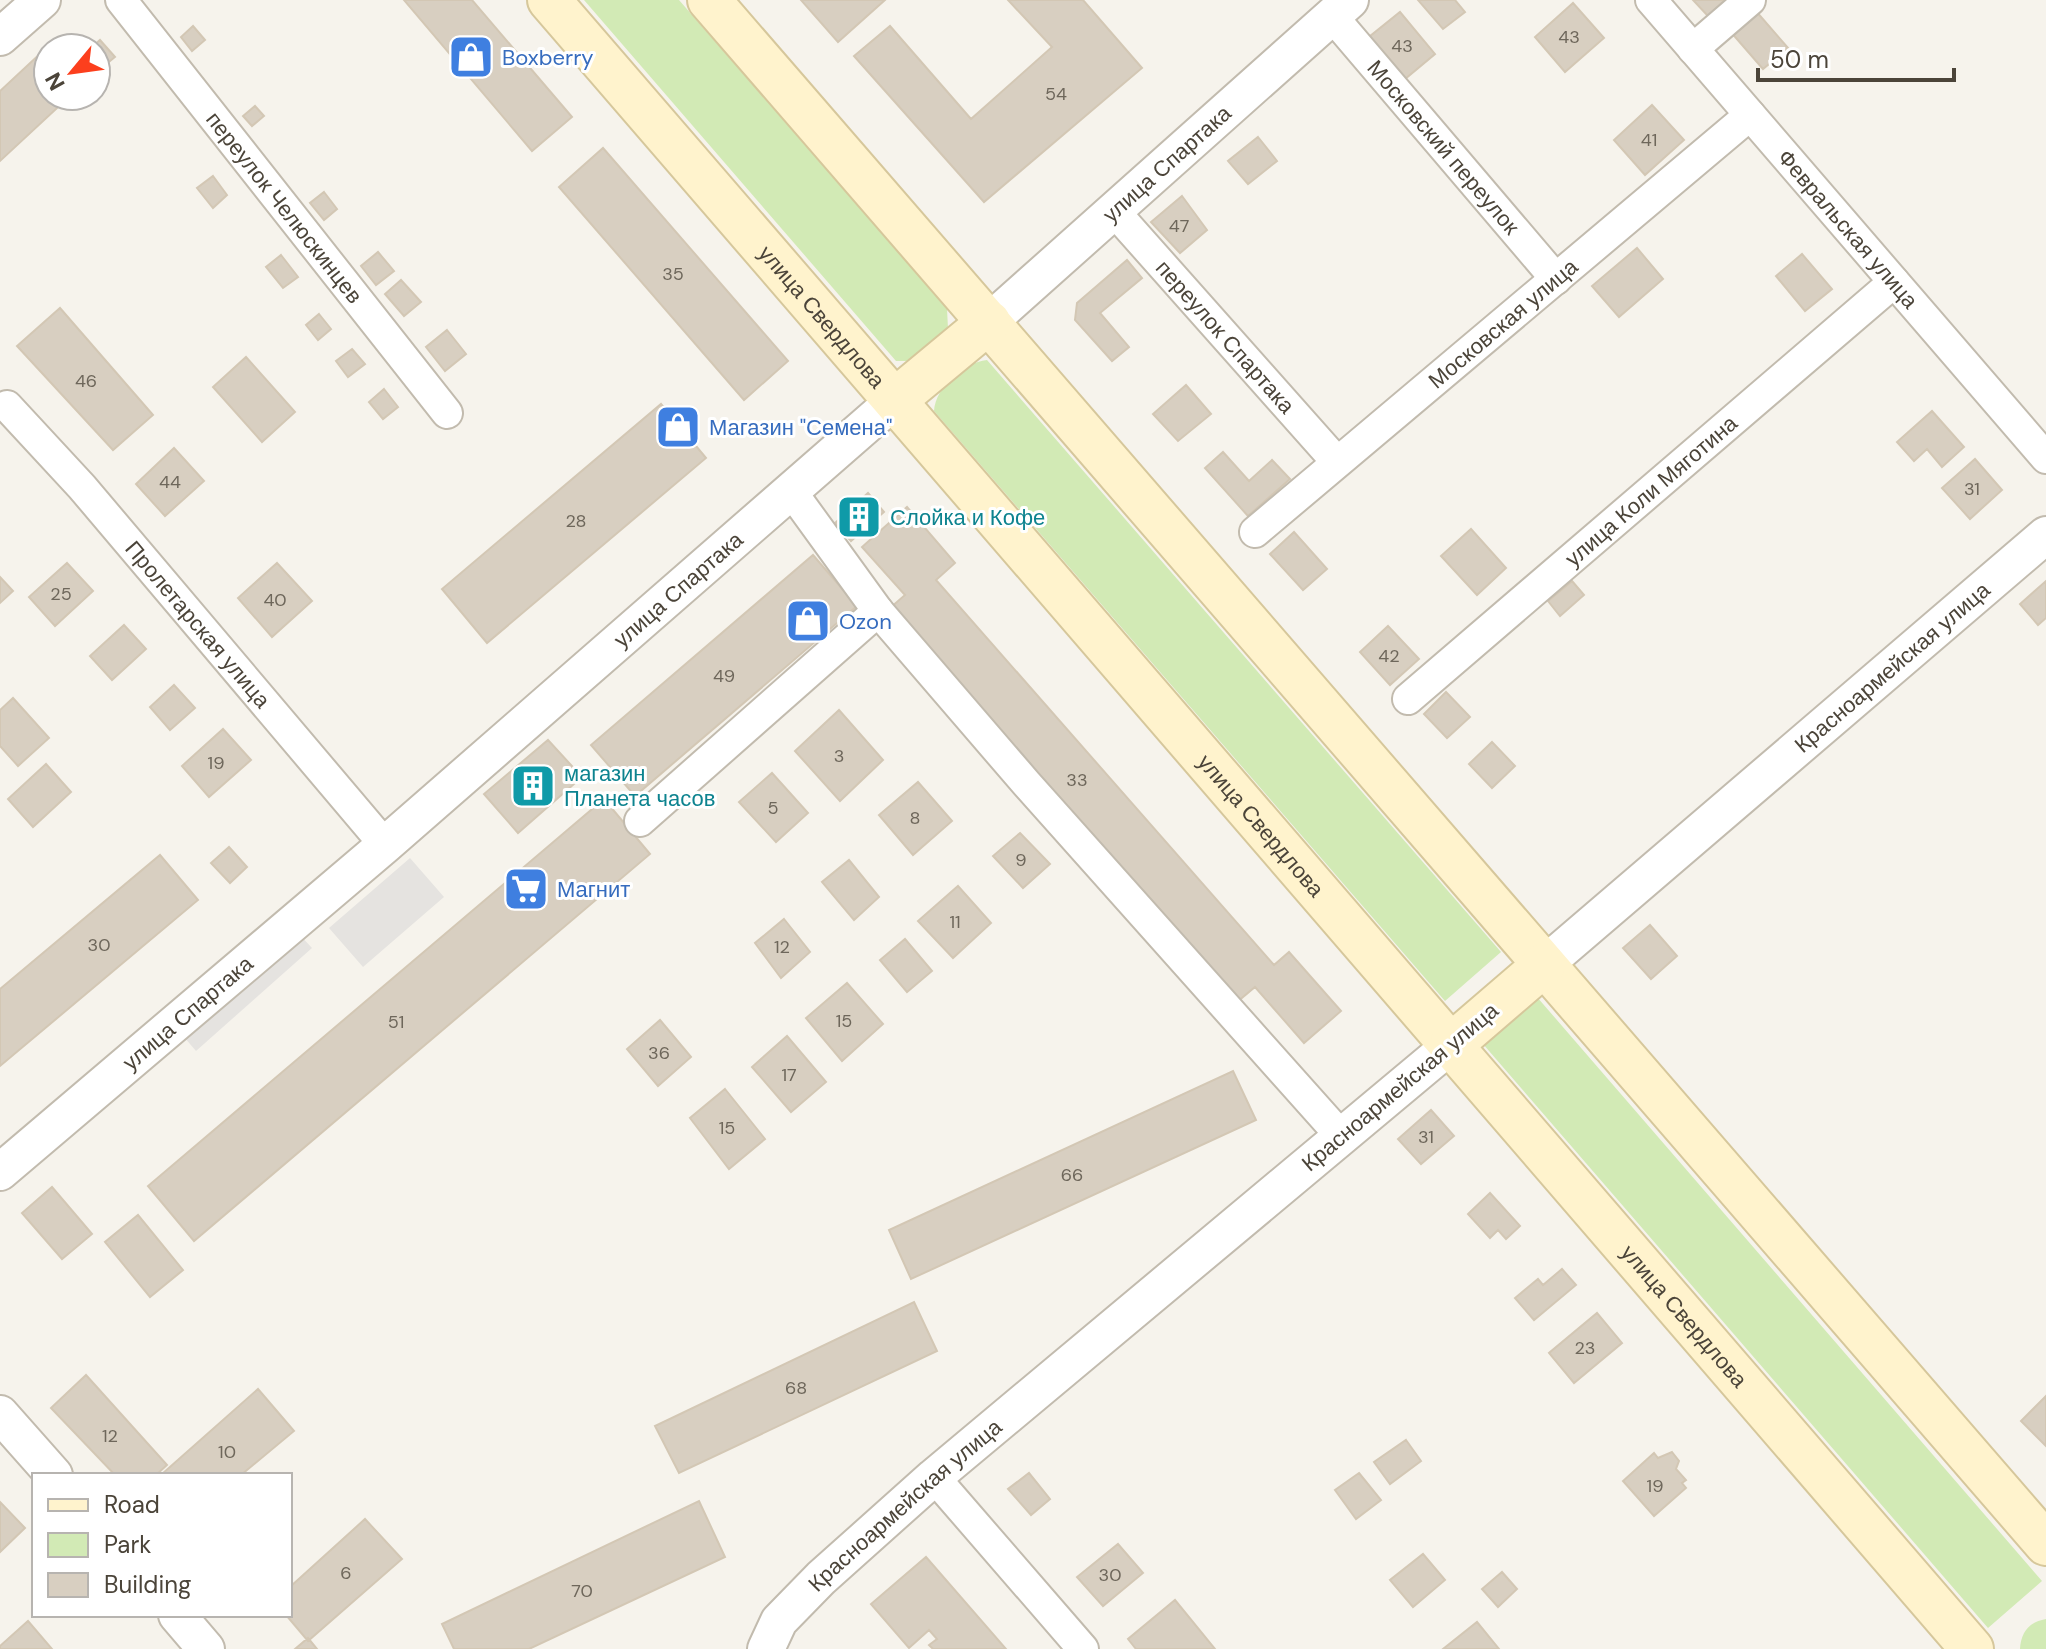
<svg xmlns="http://www.w3.org/2000/svg" width="2046" height="1649" viewBox="0 0 2046 1649" font-family="'DM Sans',sans-serif">
<style>
.green{fill:#d2eab5}
.parking{fill:#e5e3e0}
.building{fill:#d8cfc1;stroke:#d3c7b4;stroke-width:2}
.lines{fill:none;stroke-linecap:round;stroke-linejoin:round}
.minor-casing{stroke:#c2bbae;stroke-width:34}
.tertiary-casing{stroke:#c2bbae;stroke-width:40}
.secondary-casing{stroke:#d6c79b;stroke-width:46}
.minor{stroke:#fff;stroke-width:30}
.tertiary{stroke:#fff;stroke-width:36}
.secondary{stroke:#fff3cd;stroke-width:42}
.labels{text-anchor:middle;dominant-baseline:central;stroke-width:6;stroke-linejoin:round;paint-order:stroke}
.number-label{font-size:18px;fill:#6e675b}
.shop-label{font-size:22px;fill:#366cbe;stroke:#fff;text-anchor:start}
.street-label{font-size:22px;fill:#4b4439;stroke:#fff}
.culture-label{font-size:22px;fill:#0d838f;stroke:#fff;text-anchor:start}
</style>
<rect width="100%" height="100%" fill="#f6f3ec"/>
<path class="green" d="M584 0H679L947 308 948 329 914 361H896Z
M987 360 1501 952 1445 1001 934 411C936 386 963 363 987 360Z
M1537 997 2042 1581 1988 1628 1483 1044Z
M2046 1619V1649H2020C2021 1632 2029 1622 2046 1619Z"/>
<path class="parking" d="M410 858 444 897 363 967 329 928Z
M299 934 312 948 196 1051 184 1037Z"/>
<path class="building" d="M404 0H472L572 117 532 151Z
M801 0H885L838 42Z
M1008 0H1083L1142 68 984 202 854 56 890 26 971 119 1052 47Z
M1418 0H1455L1465 12 1443 29Z
M1693 0H1725L1708 16Z
M1573 3 1604 38 1565 72 1535 37Z
M1755 10 1788 48 1763 69 1730 31Z
M1400 12 1435 54 1405 79 1369 37Z
M193 26 205 40 192 51 181 37Z
M100 40 115 57 99 70 96 66V48H91Z
M42 52 48 59V96H70L0 161V91Z
M1652 105 1684 140 1645 175 1614 140Z
M255 106 264 116 252 126 243 116Z
M1258 137 1277 161 1248 184 1228 161Z
M603 148 788 361 744 400 559 187Z
M213 176 227 195 213 208 197 188Z
M324 192 337 209 324 220 310 203Z
M1182 196 1207 230 1180 253 1151 222Z
M1637 248 1663 279 1619 317 1592 286Z
M378 252 394 271 376 285 361 266Z
M1802 254 1832 289 1805 311 1776 276Z
M281 255 298 277 283 288 266 267Z
M1127 260 1142 278 1100 313 1129 347 1112 361 1075 320 1077 303Z
M401 280 421 302 404 316 385 294Z
M60 308 153 415 113 450 17 346Z
M319 314 331 329 318 340 306 325Z
M447 330 466 354 445 371 426 347Z
M352 349 365 364 348 377 336 361Z
M246 357 295 412 262 442 213 387Z
M1186 385 1211 414 1178 441 1153 414Z
M384 389 398 407 383 419 369 402Z
M661 404 706 458 487 643 442 589Z
M1932 411 1964 447 1942 467 1927 449 1914 461 1897 442Z
M174 448 204 481 165 516 136 484Z
M1223 452 1249 481 1272 460 1290 479 1248 516 1205 468Z
M1975 459 2002 490 1970 519 1942 488Z
M868 493 884 512 851 541 835 523Z
M907 507 955 563 936 580 1274 965 1289 952 1341 1011 1304 1043 1255 987 1237 1002 890 608 905 595 862 547Z
M1471 529 1506 568 1477 595 1441 556Z
M1294 532 1327 569 1303 590 1270 554Z
M813 555 857 606 635 796 591 745Z
M67 563 93 591 55 626 29 597Z
M277 563 312 601 272 637 238 598Z
M0 577 13 591 0 603Z
M1572 581 1584 595 1560 616 1548 601Z
M2046 581V618L2038 625 2020 604Z
M124 625 146 649 112 680 90 656Z
M1388 626 1419 659 1390 685 1360 652Z
M174 685 195 708 170 730 150 707Z
M1446 692 1470 717 1447 738 1424 714Z
M13 698 49 738 18 766 0 746V710Z
M839 710 883 760 840 801 795 751Z
M223 729 251 760 209 797 182 766Z
M548 740 582 777 518 833 484 794Z
M1492 742 1515 766 1492 788 1469 764Z
M46 764 71 792 33 827 8 799Z
M772 773 808 813 776 842 739 802Z
M918 782 952 821 913 855 879 815Z
M604 799 650 854 194 1241 148 1186Z
M1020 833 1050 864 1023 888 993 856Z
M229 847 247 867 230 883 211 863Z
M160 855 198 900 0 1066V989Z
M849 860 879 897 854 920 822 882Z
M958 886 991 923 953 958 918 921Z
M784 919 810 952 781 978 755 943Z
M1650 925 1677 956 1651 979 1623 948Z
M905 939 932 971 907 992 880 960Z
M847 983 883 1024 842 1061 806 1018Z
M660 1020 691 1057 658 1086 627 1049Z
M787 1036 826 1082 791 1112 752 1067Z
M1233 1071 1256 1120 911 1279 889 1230Z
M725 1089 765 1139 729 1169 690 1118Z
M1431 1110 1454 1136 1421 1164 1398 1139Z
M52 1187 92 1234 62 1259 22 1213Z
M1490 1193 1520 1226 1506 1239 1498 1230 1490 1238 1468 1214Z
M138 1215 183 1270 150 1297 105 1242Z
M1562 1269 1576 1285 1534 1320 1515 1298 1538 1279 1543 1285Z
M914 1302 937 1351 679 1473 655 1426Z
M1597 1313 1622 1343 1574 1383 1549 1353Z
M86 1375 167 1465 156 1475H115L51 1408Z
M258 1389 294 1431 241 1475 162 1474Z
M2046 1396V1446L2021 1421Z
M1406 1440 1421 1461 1390 1484 1374 1462Z
M1672 1452 1679 1461 1676 1469 1686 1480 1682 1483 1686 1488 1654 1516 1623 1481 1654 1453 1658 1458Z
M1029 1473 1050 1499 1031 1515 1008 1489Z
M1359 1473 1381 1500 1356 1519 1335 1490Z
M699 1501 725 1557 529 1649H454L442 1624Z
M0 1502 25 1528 0 1552Z
M365 1519 402 1559 308 1641 286 1615H290V1587Z
M1118 1544 1143 1573 1103 1606 1077 1577Z
M1423 1554 1445 1580 1413 1607 1390 1580Z
M926 1557 1006 1649H933L929 1645 937 1639 929 1630 909 1648 871 1604Z
M1502 1572 1517 1589 1498 1607 1482 1589Z
M1175 1600 1215 1649H1136L1128 1639Z
M28 1621 52 1649H0V1646Z
M1477 1622 1499 1649H1443Z
M308 1638 317 1649H295Z"/>
<g class="lines">
<g class="minor-casing">
<g id="minor">
<path id="s1" d="M121 0 447 413"/>
<path id="s2" d="M1651 0 2046 458"/>
<path id="s3" d="M1332 16 1556 279"/>
<path d="M1693 49 1750 0"/>
<path id="s4" d="M1114 211 1337 462"/>
<path id="s5" d="M7 406 82 487 385 845"/>
<path d="M791 491 878 611 1026 783 1341 1136"/>
<path id="s6" d="M1255 532 1750 115"/>
<path id="s7" d="M1408 699 1894 282"/>
<path d="M640 821 878 611"/>
<path d="M934 1477 1083 1649"/>
</g>
</g>
<g class="tertiary-casing">
<g id="tertiary">
<path d="M0 37 42 0"/>
<path id="s8" d="M989 322 1350 0"/>
<path id="s9" d="M1544 965 2046 535"/>
<path id="s10" d="M0 1172 385 845 895 400"/>
<path d="M0 1414 54 1475"/>
<path d="M177 1615 206 1649"/>
<path id="s11" d="M766 1649 779 1621 821 1578 934 1477 1451 1045"/>
</g>
</g>
<g class="secondary-casing">
<g id="secondary">
<path id="s12" d="M549 0 1972 1649"/>
<path d="M709 0 2046 1544"/>
<path d="M895 400 989 322"/>
<path d="M1451 1045 1544 965"/>
</g>
</g>
<use href="#minor" class="minor"/>
<use href="#tertiary" class="tertiary"/>
<use href="#secondary" class="secondary"/>
</g>
<defs>
<g id="shop-square" transform="scale(2.3)"><rect x="-9" y="-9" width="18" height="18" rx="4" fill="#3f7fe0" stroke="#fff"/><path d="M-5-2.5h2.3a2.7 3.5 0 0 1 5.4 0H5L5.5 6h-11ZM-1.5-2.5h3a1.5 2.3 0 0 0-3 0Z" fill="#fff"/></g>
<g id="building-square" transform="scale(2.3)"><rect x="-9" y="-9" width="18" height="18" rx="4" fill="#0f9aa8" stroke="#fff"/><path d="M-4-6H4V6H1V3H-1V6H-4ZM-2.5-4.3h1.7v1.8h-1.7ZM.8-4.3h1.7v1.8H.8ZM-2.5-1h1.7V.8h-1.7ZM.8-1h1.7V.8H.8Z" fill="#fff"/></g>
<g id="supermarket-square" transform="scale(2.3)"><rect x="-9" y="-9" width="18" height="18" rx="4" fill="#3f7fe0" stroke="#fff"/><path d="M-6-5.5h2.5l.6 2H6L4.5 2H-2.5L-4.4-4H-6ZM-1.5 3.2a1.3 1.3 0 1 0 .1 0ZM3 3.2a1.3 1.3 0 1 0 .1 0Z" fill="#fff"/></g>
</defs>
<g fill-rule="evenodd">
<use href="#shop-square" x="471" y="57"/>
<use href="#shop-square" x="678" y="427"/>
<use href="#building-square" x="859" y="517"/>
<use href="#shop-square" x="808" y="621"/>
<use href="#building-square" x="533" y="786"/>
<use href="#supermarket-square" x="526" y="889"/>
</g>
<g class="labels">
<g class="number-label">
<text x="1569" y="37">43</text>
<text x="1402" y="46">43</text>
<text x="1056" y="94">54</text>
<text x="1649" y="140">41</text>
<text x="1179" y="226">47</text>
<text x="673" y="274">35</text>
<text x="86" y="381">46</text>
<text x="170" y="482">44</text>
<text x="1972" y="489">31</text>
<text x="576" y="521">28</text>
<text x="61" y="594">25</text>
<text x="275" y="600">40</text>
<text x="1389" y="656">42</text>
<text x="724" y="676">49</text>
<text x="839" y="756">3</text>
<text x="216" y="763">19</text>
<text x="1077" y="780">33</text>
<text x="773" y="808">5</text>
<text x="915" y="818">8</text>
<text x="1021" y="860">9</text>
<text x="955" y="922">11</text>
<text x="99" y="945">30</text>
<text x="782" y="947">12</text>
<text x="844" y="1021">15</text>
<text x="396" y="1022">51</text>
<text x="659" y="1053">36</text>
<text x="789" y="1075">17</text>
<text x="727" y="1128">15</text>
<text x="1426" y="1137">31</text>
<text x="1072" y="1175">66</text>
<text x="1585" y="1348">23</text>
<text x="796" y="1388">68</text>
<text x="110" y="1436">12</text>
<text x="227" y="1452">10</text>
<text x="1655" y="1486">19</text>
<text x="346" y="1573">6</text>
<text x="1110" y="1575">30</text>
<text x="582" y="1591">70</text>
</g>
<g class="shop-label">
<text x="502" y="57">Boxberry</text>
<text x="709" y="427">Магазин "Семена"</text>
<text x="839" y="621">Ozon</text>
<text x="557" y="889">Магнит</text>
</g>
<g class="street-label">
<text stroke="none"><textPath href="#s3" startOffset="172">Московский переулок</textPath></text>
<text stroke="none"><textPath href="#s8" startOffset="238">улица Спартака</textPath></text>
<text stroke="none"><textPath href="#s1" startOffset="264">переулок Челюскинцев</textPath></text>
<text stroke="none"><textPath href="#s2" startOffset="302">Февральская улица</textPath></text>
<text stroke="none"><textPath href="#s12" startOffset="418">улица Свердлова</textPath></text>
<text stroke="none"><textPath href="#s6" startOffset="324">Московская улица</textPath></text>
<text stroke="none"><textPath href="#s4" startOffset="168">переулок Спартака</textPath></text>
<text stroke="none"><textPath href="#s7" startOffset="320">улица Коли Мяготина</textPath></text>
<text stroke="none"><textPath href="#s10" startOffset="894">улица Спартака</textPath></text>
<text stroke="none"><textPath href="#s5" startOffset="290">Пролетарская улица</textPath></text>
<text stroke="none"><textPath href="#s9" startOffset="458">Красноармейская улица</textPath></text>
<text stroke="none"><textPath href="#s12" startOffset="1090">улица Свердлова</textPath></text>
<text stroke="none"><textPath href="#s10" startOffset="246">улица Спартака</textPath></text>
<text transform="translate(1400 1087) rotate(-40)">Красноармейская улица</text>
<text stroke="none"><textPath href="#s12" startOffset="1738">улица Свердлова</textPath></text>
<text stroke="none"><textPath href="#s11" startOffset="202">Красноармейская улица</textPath></text>
</g>
<g class="culture-label">
<text x="890" y="517">Слойка и Кофе</text>
<text x="564" y="773">магазин<tspan x="564" dy="25">Планета часов</tspan></text>
</g>
</g>
<rect x="32" y="1473" width="260" height="144" fill="#ffffff" stroke="#b7b4b0" stroke-width="2"/>
<rect x="48" y="1499" width="40" height="12" fill="#fff3cd" stroke="#b7b4b0" stroke-width="2"/>
<text x="104" y="1513" font-size="24" fill="#4b4439">Road</text>
<rect x="48" y="1533" width="40" height="24" fill="#d2eab5" stroke="#b7b4b0" stroke-width="2"/>
<text x="104" y="1553" font-size="24" fill="#4b4439">Park</text>
<rect x="48" y="1573" width="40" height="24" fill="#d8cfc1" stroke="#b7b4b0" stroke-width="2"/>
<text x="104" y="1593" font-size="24" fill="#4b4439">Building</text>
<g transform="translate(72 72) rotate(241)"><circle r="38" fill="#ffffff" stroke="#b7b4b0" stroke-width="2"/>
<path d="M0-6L14 30L0 20L-14 30Z" fill="#fc3f1d"/>
<text y="-12" font-size="22" font-weight="bold" text-anchor="middle" fill="#4b4439">N</text>
</g>
<path d="M1758 68v12h196v-12" fill="none" stroke="#4b4439" stroke-width="4"/>
<text x="1770" y="68" font-size="24" fill="#4b4439" stroke="#ffffff" stroke-width="6" paint-order="stroke">50 m</text>
</svg>
